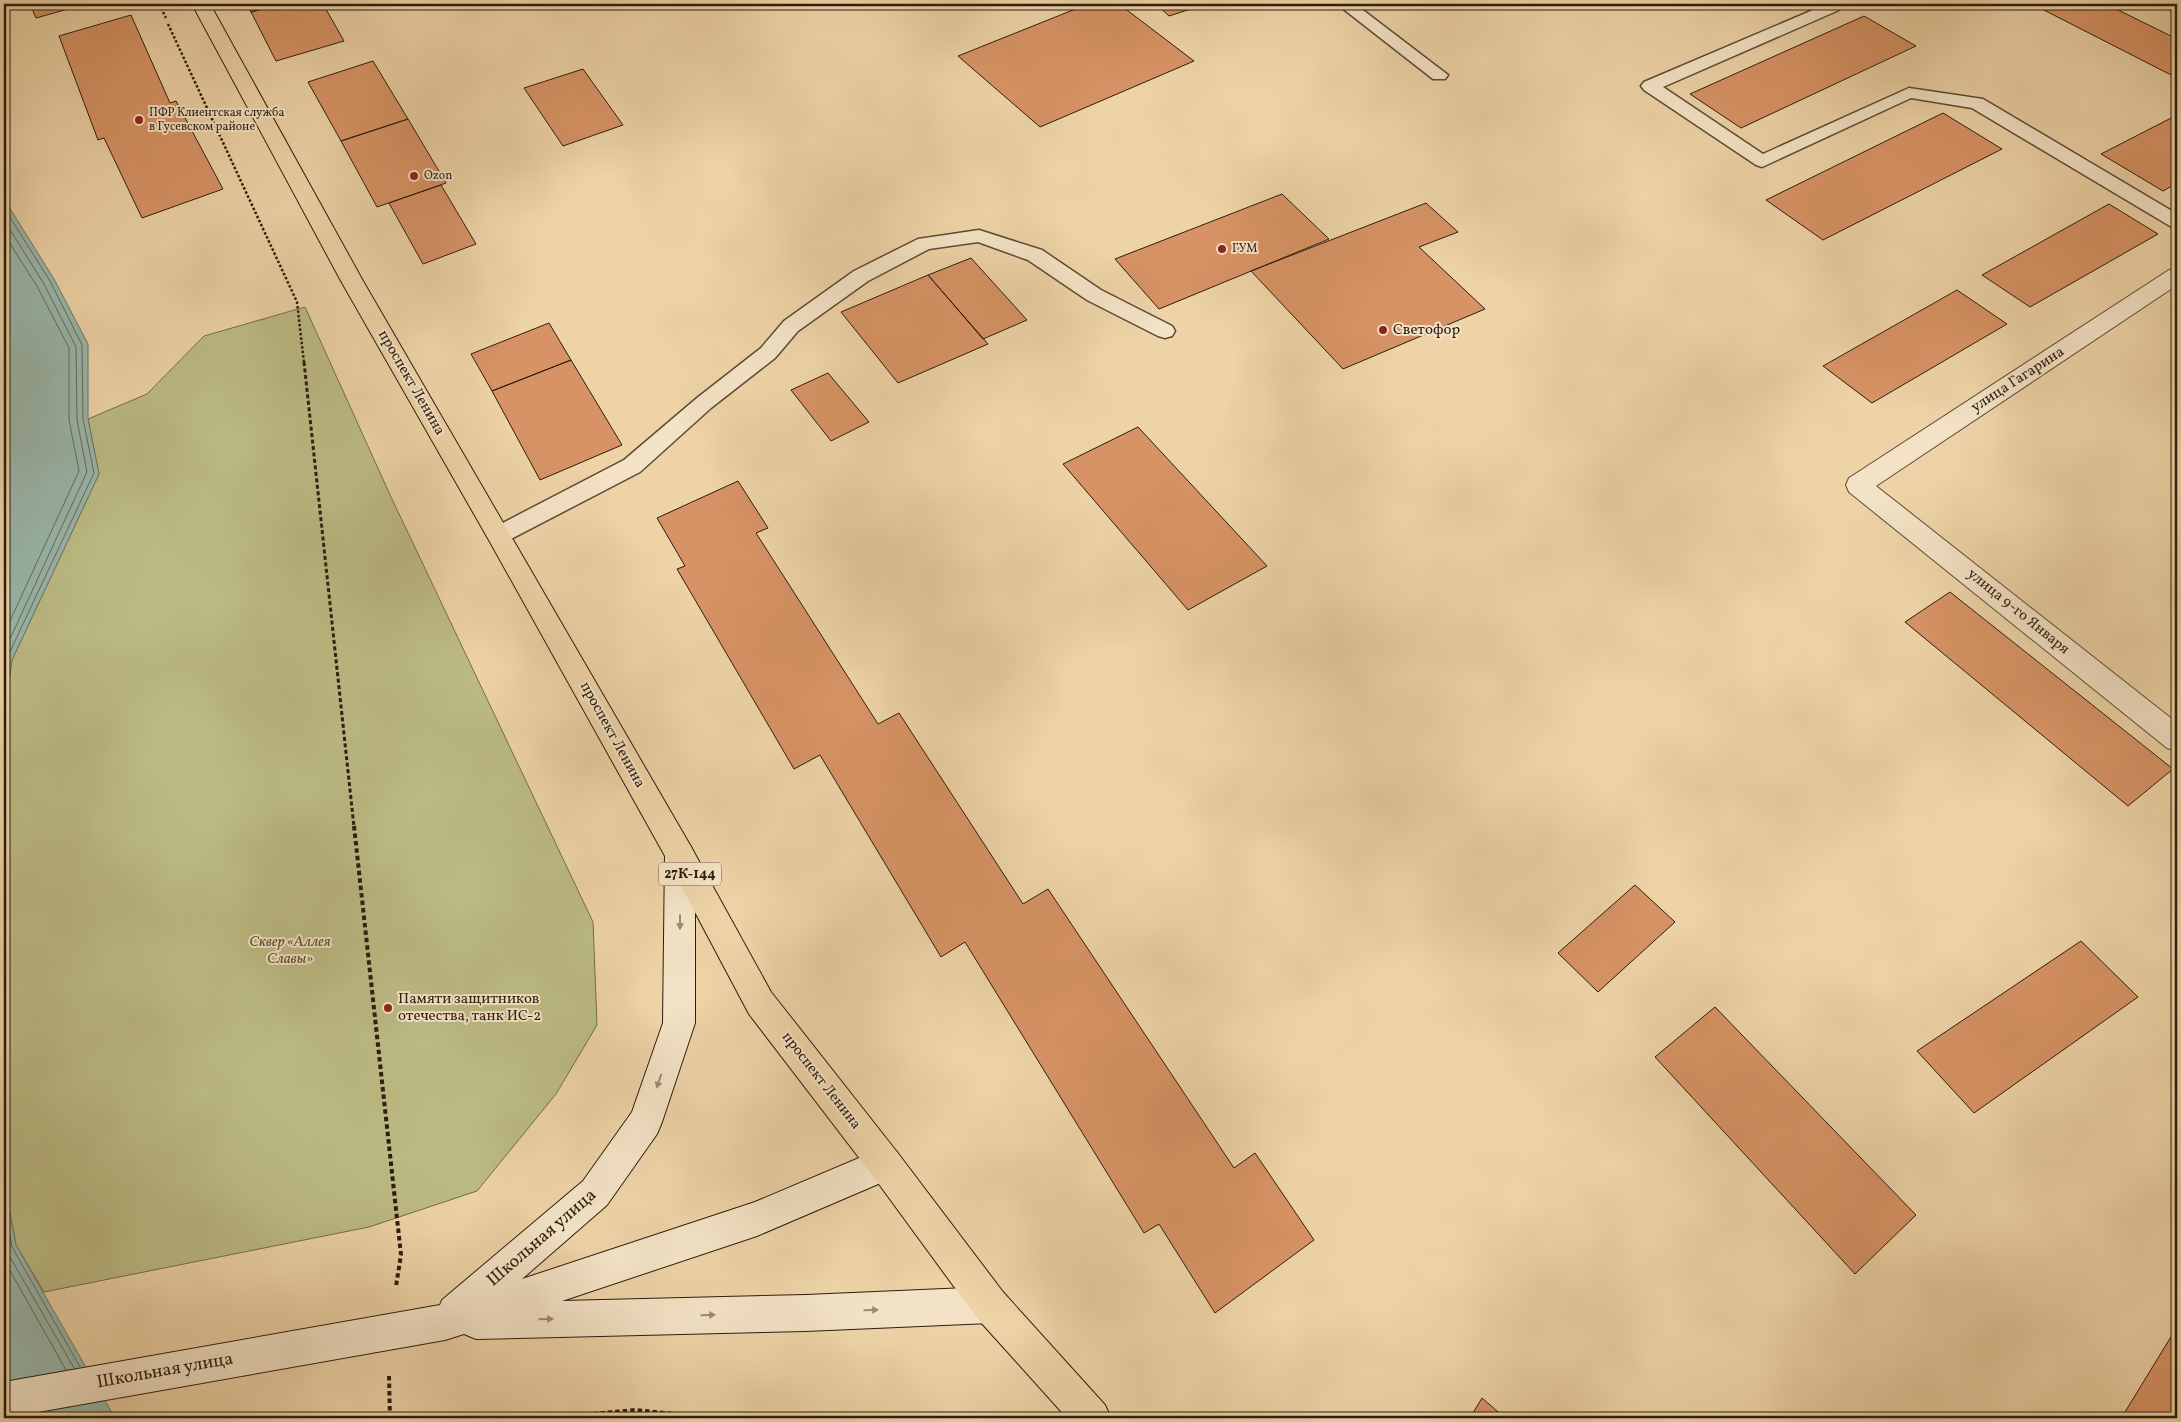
<svg xmlns="http://www.w3.org/2000/svg" width="2181" height="1422" viewBox="0 0 2181 1422" font-family="Vollkorn,serif">
<style>
.green{fill:#bcbb84;stroke:#746c4a}
.water{fill:#99b7ab;stroke:#6e796d}
.lines{fill:none;stroke-linecap:round;stroke-linejoin:round}
.shore{stroke:#636a5d;stroke-width:1}
.building{fill:#d79365;stroke:#2d1c0f}
.service-casing{stroke:#5d4a35;stroke-width:3}
.minor-casing{stroke:#5d4a35;stroke-width:2}
.secondary-casing{stroke:#2d1c0f;stroke-width:2}
.primary-casing{stroke:#2d1c0f;stroke-width:2}
.path-far2{stroke:#2d1c0f;stroke-width:2.5;stroke-dasharray:2.5 2;stroke-linecap:butt}
.path-far1{stroke:#2d1c0f;stroke-width:3;stroke-dasharray:4 2.5;stroke-linecap:butt}
.path{stroke:#2d1c0f;stroke-width:4;stroke-dasharray:4.5 3;stroke-linecap:butt}
.service{fill:#f3e2c5;fill-rule:evenodd}
.minor{fill:#f3e2c5;fill-rule:evenodd}
.secondary{fill:#f3e2c5;fill-rule:evenodd}
.primary{fill:#edd3a6;fill-rule:evenodd}
.oneway{fill:#9a8973}
.poi-dot{fill:#8f2418;stroke:#f3e2c5;stroke-width:2}
.labels{text-anchor:middle;dominant-baseline:central;stroke-width:4;stroke-linejoin:round;paint-order:stroke}
.far-poi-label{font-size:12px;fill:#2d1c0f;stroke:#f3e2c5;text-anchor:start}
.shield{fill:#f3e2c5;stroke:#685746;stroke-width:1}
.shield-label{font-size:14px;font-weight:bold;fill:#2d1c0f}
.poi-label{font-size:15px;fill:#2d1c0f;stroke:#f3e2c5;text-anchor:start}
.street-label{font-size:15px;fill:#2d1c0f;stroke:#f3e2c5}
.park-label{font-size:15px;font-style:italic;fill:#584c32;stroke:#f3e2c5}
.near-street-label{font-size:18px;fill:#2d1c0f;stroke:#f3e2c5}
</style>
<rect width="100%" height="100%" fill="#edd3a6"/>
<filter id="stains"><feTurbulence type="fractalNoise" baseFrequency=".004" numOctaves="4"/><feColorMatrix values="0 0 0 0 .2 0 0 0 0 .09 0 0 0 0 .02 0 0 0 .5 -.17"/></filter>
<radialGradient id="worn" r=".72"><stop offset=".6" stop-color="#630" stop-opacity="0"/><stop offset="1" stop-color="#630" stop-opacity=".3"/></radialGradient>
<path class="green" d="M305 307 391 497 593 922 597 1025 556 1094 477 1191 369 1227 44 1292 16 1245 4 1182V714L12 660 99 474 88 419 147 394 204 336Z"/>
<path class="water" d="M4 199 54 279 88 344V419L99 474 12 660 4 714Z
M4 1182 16 1245 115 1418H4Z"/>
<g class="lines">
<path class="shore" d="M4 208 50 281 82 345 83 419 94 473 7 658 4 681
M4 220 44 284 76 347 77 420 87 472 4 652
M4 234 38 288 69 348V420L79 471 4 634
M4 1207 12 1247 80 1367
M4 1239 6 1250 74 1368
M4 1260 66 1370"/>
</g>
<path class="building" d="M30 4H86L36 18Z
M247 4H281L251 12Z
M281 4H323L344 41 276 61 251 12Z
M1088 4H1119L1194 61 1040 127 958 56Z
M1156 4H1206L1169 16Z
M2036 4H2106L2177 39V78L2034 5Z
M131 15 170 103 176 101 223 189 142 218 104 138 98 140 59 36Z
M1864 16 1916 46 1741 128 1690 94Z
M373 61 408 119 341 141 308 82Z
M583 69 623 125 563 146 524 88Z
M1943 113 2002 149 1823 240 1766 200Z
M2177 115V183L2163 191 2101 154Z
M408 119 446 183 377 207 341 141Z
M441 185 476 244 423 264 389 203Z
M1282 194 1329 239 1159 309 1115 259Z
M1426 203 1458 232 1419 247 1485 309 1343 369 1251 271Z
M2109 204 2158 234 2030 307 1982 275Z
M971 258 1027 320 983 339 928 275Z
M928 275 988 344 898 383 841 312Z
M1957 290 2007 324 1872 403 1823 366Z
M549 323 571 360 492 391 471 354Z
M571 360 622 445 540 480 492 391Z
M828 373 869 422 831 441 791 390Z
M1138 427 1267 566 1188 610 1063 464Z
M738 481 768 528 756 533 878 724 899 713 1023 904 1048 889 1234 1168 1255 1153 1314 1240 1215 1313 1159 1224 1144 1233 965 942 941 957 820 755 794 769 677 569 685 566 657 518Z
M1950 592 2173 769 2128 806 1905 622Z
M1635 885 1675 922 1598 992 1558 953Z
M2081 941 2138 997 1974 1113 1917 1051Z
M1715 1007 1916 1215 1855 1274 1655 1057Z
M2177 1327V1418H2132L2125 1412Z
M1482 1398 1505 1418H1470Z"/>
<g class="lines">
<g class="service-casing">
<path id="service" d="M1337 4H1355L1448 75 1445 79H1433Z
M1827 4H1839L1841 7 1839 10 1663 87 1763 154 1909 88 1983 99 2177 214V228L2170 226 1972 108 1911 98 1762 167 1756 165 1644 90 1641 86 1644 82Z
M979 230 1042 250 1101 290 1172 326 1175 331 1172 336 1165 338 1158 336 1087 300 1028 260 978 242 929 249 868 281 798 331 775 358 711 408 640 472 507 541 499 544 491 541 488 535 491 529 624 460 697 398 761 348 784 321 854 271 918 239Z"/>
</g>
<g class="minor-casing">
<path id="minor" d="M2162 4H2177V12L2165 8Z
M2177 268V285L1876 486 2177 723V751L2167 748 1849 492 1846 485 1849 478 2169 270Z"/>
</g>
<g class="secondary-casing">
<path id="secondary" d="M680 841 690 845 695 855V1023L662 1122 657 1134 607 1205 522 1279 755 1202 885 1147 897 1152 902 1164 897 1176 757 1236 562 1301 806 1295 990 1287 1003 1292 1008 1305 1003 1318 990 1323 806 1331 476 1339 464 1334 445 1340 4 1418V1382L440 1305 442 1300 583 1181 632 1112 663 1023 665 855 670 845Z"/>
</g>
<g class="primary-casing">
<path id="primary" d="M192 4H210L363 281 690 845 771 992 897 1152 1003 1292 1105 1405 1111 1418H1067L977 1318 873 1176 749 1014 670 865 490 542 341 281Z"/>
</g>
<path class="path-far2" d="M159 4 166 18
M168 24 297 302 304 363"/>
<path class="path-far1" d="M304 362 354 827"/>
<path class="path" d="M354 826 401 1255 396 1286
M389 1376 390 1418
M548 1418 635 1410 713 1418"/>
<use href="#service" class="service"/>
<use href="#minor" class="minor"/>
<use href="#secondary" class="secondary"/>
<use href="#primary" class="primary"/>
</g>
<defs><path id="oneway-solid" d="M-6-.8H1V-3.2L6.5 0L1 3.2V.8H-6Z" transform="scale(1.25)"/></defs>
<g class="oneway">
<use href="#oneway-solid" transform="translate(680 922) rotate(90)"/>
<use href="#oneway-solid" transform="translate(659 1081) rotate(109)"/>
<use href="#oneway-solid" transform="translate(871 1310) rotate(-2)"/>
<use href="#oneway-solid" transform="translate(708 1315) rotate(-1)"/>
<use href="#oneway-solid" transform="translate(546 1319) rotate(-1)"/>
</g>
<g class="poi-dot">
<circle cx="139" cy="120" r="5"/>
<circle cx="414" cy="176" r="5"/>
<circle cx="1222" cy="249" r="5"/>
<circle cx="1383" cy="330" r="5"/>
<circle cx="388" cy="1008" r="5"/>
</g>
<g class="labels">
<g class="far-poi-label">
<text x="149" y="113">ПФР Клиентская служба<tspan x="149" dy="14">в Гусевском районе</tspan></text>
<text x="424" y="176">Ozon</text>
<text x="1232" y="249">ГУМ</text>
</g>
<rect class="shield" x="659" y="862.5" width="62" height="23" rx="4"/>
<g class="shield-label">
<text x="690" y="874">27К-144</text>
</g>
<g class="poi-label">
<text x="1393" y="330">Светофор</text>
<text x="398" y="999">Памяти защитников<tspan x="398" dy="17">отечества, танк ИС-2</tspan></text>
</g>
<g class="street-label">
<text transform="translate(2018 380) rotate(-33)">улица Гагарина</text>
<text transform="translate(411 383) rotate(60)">проспект Ленина</text>
<text transform="translate(2018 612) rotate(39)">улица 9-го Января</text>
<text transform="translate(612 735) rotate(61)">проспект Ленина</text>
<text transform="translate(821 1081) rotate(52)">проспект Ленина</text>
</g>
<g class="park-label">
<text x="290" y="942">Сквер «Аллея<tspan x="290" dy="17">Славы»</tspan></text>
</g>
<g class="near-street-label">
<text transform="translate(542 1238) rotate(-41)">Школьная улица</text>
<text transform="translate(165 1371) rotate(-10)">Школьная улица</text>
</g>
</g>
<rect width="2181" height="1422" fill="none" stroke="#edd3a6" stroke-width="20"/>
<rect x="5" y="5" width="2171" height="1412" fill="none" stroke="#2d1c0f" stroke-width="2.5"/>
<rect x="10" y="10" width="2161" height="1402" fill="none" stroke="#2d1c0f"/>
<rect width="100%" height="100%" filter="url(#stains)"/>
<rect width="100%" height="100%" fill="url(#worn)"/>
</svg>
